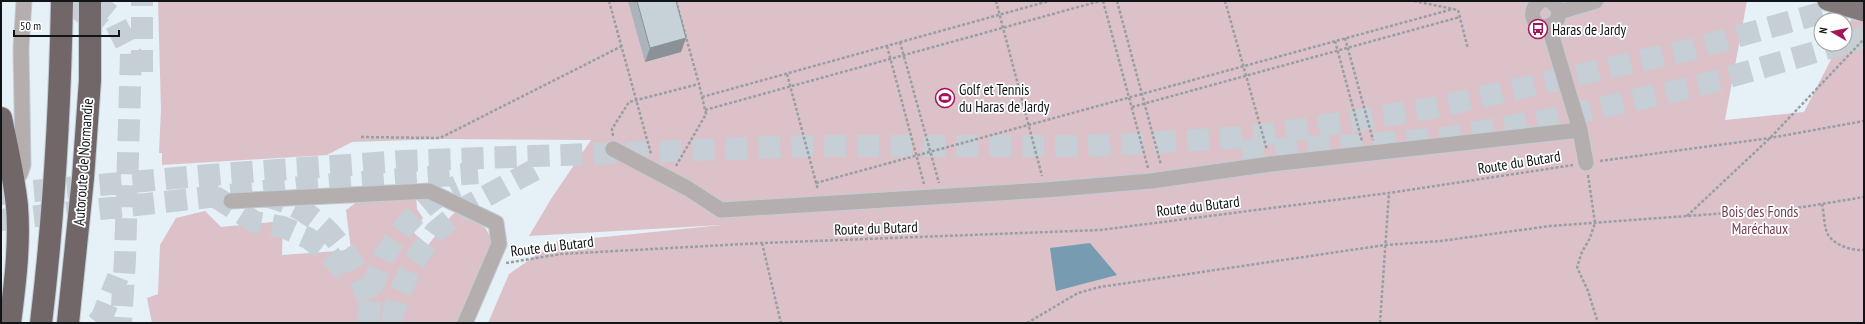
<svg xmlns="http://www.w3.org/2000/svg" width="1865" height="324" viewBox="0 0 1865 324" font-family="'PT Sans Narrow',sans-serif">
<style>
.green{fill:#dcc1c8}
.water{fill:#779bb0}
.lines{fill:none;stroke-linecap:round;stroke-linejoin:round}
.highway-tunnel{stroke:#c5cfd5;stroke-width:22;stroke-dasharray:22 11;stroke-linecap:butt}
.minor-casing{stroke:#c3cdd3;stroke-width:17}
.major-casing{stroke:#c3cdd3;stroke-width:21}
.highway-casing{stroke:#c3cdd3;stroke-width:24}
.path{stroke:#979fa4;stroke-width:2.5;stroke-dasharray:3 2;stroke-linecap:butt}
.minor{stroke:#b4aeaf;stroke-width:15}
.major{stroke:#83797b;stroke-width:19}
.highway{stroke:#716668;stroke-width:22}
.wall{fill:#aab4ba}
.shaded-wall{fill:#8b9297}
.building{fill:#c6d1d8;stroke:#8b9297}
.labels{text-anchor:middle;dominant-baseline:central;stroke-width:3.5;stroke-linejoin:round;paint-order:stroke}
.poi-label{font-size:15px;fill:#111517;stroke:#fff;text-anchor:start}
.street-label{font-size:15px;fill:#111517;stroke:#fff}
.park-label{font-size:15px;fill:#753e4f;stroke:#fff}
</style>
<rect width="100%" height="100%" fill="#e5f0f7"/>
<path class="green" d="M158 1H1747L1725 120 1804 112 1839 44H1845V32L1853 16 1864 19V323H488L509 274 555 242 722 225 529 236 551 199 591 140 443 139 352 142 327 155 162 165V153H159L161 109Z
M416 196 417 209 423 218 414 233 428 245 451 216 458 210C470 214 486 224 490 237 494 252 466 306 459 323H152L147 298 158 294 160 245 176 218 205 211 221 227 283 221 282 255 351 250 346 210 357 202Z"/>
<path class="water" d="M1090 243 1117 275 1056 291 1050 248Z"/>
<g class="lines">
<path class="highway-tunnel" d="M69 1 102 28
M93 1 112 16 131 54 125 259 121 323
M1845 43 1864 37
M142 72V1
M1242 151 1338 146 1443 138 1551 119 1705 84 1843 44
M1 194 221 174 403 161 805 146H1078L1151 143 1257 136 1433 108 1692 49 1864 1
M214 196 255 222 283 227 308 238 328 253 345 272
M264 196C320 207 355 254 370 306
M1 220 309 186 478 173
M97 323 102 317 118 277
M368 323C370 310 370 296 374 283 385 243 419 203 457 186
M391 323 398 297 413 263 435 232 464 208 536 169"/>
<g class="minor-casing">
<path id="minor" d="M1541 1C1536 5 1531 9 1533 17 1539 40 1575 17 1550 1
M1559 12 1596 1
M1549 27 1580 130 1586 163
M613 149 687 188 721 210 1045 190 1151 181 1271 164 1580 130
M13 178 20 174 23 165 21 48 24 1
M231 201 429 191 496 223 499 244 465 323"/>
</g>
<g class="major-casing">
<path id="major" d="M1827 1 1864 12"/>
</g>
<g class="highway-casing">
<path id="highway" d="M1 118C7 147 14 177 17 206 20 245 15 284 10 323
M41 323C54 216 60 109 62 1
M68 323 83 178 90 80V1"/>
</g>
<path class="path" d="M609 1 651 154
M996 1 1042 176
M1103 1 1148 168
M1117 1 1161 165
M1225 1 1267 150
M1414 1 1458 10 1468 49
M1345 38 1373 140
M1335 41 1362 141
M900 42 939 183
M887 46 924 184
M787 74 818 190
M702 97 1049 1
M1132 107 1460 17
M705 110 1100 1
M613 136 612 129 629 102 699 84 676 1
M361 137 440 138 622 46
M1600 161 1770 138 1864 121
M676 166 706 114 699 84
M1588 175 1595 223 1590 238 1582 252 1577 267 1588 291 1598 323
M816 183 1453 9
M1822 204C1824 213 1824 225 1827 233 1833 245 1852 251 1864 250
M1687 216 1770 138 1864 39
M762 243 781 323
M506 263 561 254 762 243 1100 230 1389 193 1573 165
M1027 323 1078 293 1100 287 1385 245 1441 241 1550 226 1797 208 1864 197
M1380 323 1389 193"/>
<use href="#minor" class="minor"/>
<use href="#major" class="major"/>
<use href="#highway" class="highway"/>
</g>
<path class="wall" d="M628 1H676L686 38 681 52 645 62Z
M1821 32V39L1819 38Z
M1828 44H1834L1832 50Z"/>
<path class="shaded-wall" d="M686 38 681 52 645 62 650 48Z"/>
<path class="building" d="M637 1H676L686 38 650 48Z
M1828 13 1836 15 1839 20H1825Z"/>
<defs>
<g id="bus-ring" transform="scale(1)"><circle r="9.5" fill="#fff" stroke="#a61657" stroke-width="1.5"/><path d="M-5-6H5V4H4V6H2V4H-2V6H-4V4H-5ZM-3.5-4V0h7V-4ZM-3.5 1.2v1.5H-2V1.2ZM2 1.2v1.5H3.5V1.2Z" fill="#a61657"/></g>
<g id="stadium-ring" transform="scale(1)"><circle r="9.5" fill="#fff" stroke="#a61657" stroke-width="1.5"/><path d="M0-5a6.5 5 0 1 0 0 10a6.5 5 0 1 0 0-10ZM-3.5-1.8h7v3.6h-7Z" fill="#a61657"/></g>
</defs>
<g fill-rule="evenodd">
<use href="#bus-ring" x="1538" y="29"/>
<use href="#stadium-ring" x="945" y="98"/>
</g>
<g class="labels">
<g class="poi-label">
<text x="1552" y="29">Haras de Jardy</text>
<text x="959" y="89">Golf et Tennis<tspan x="959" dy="17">du Haras de Jardy</tspan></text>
</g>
<g class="street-label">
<text transform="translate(83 162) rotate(-86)">Autoroute de Normandie</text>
<text transform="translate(1519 162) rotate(-9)">Route du Butard</text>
<text transform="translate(1198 206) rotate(-7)">Route du Butard</text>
<text transform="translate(876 228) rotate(-2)">Route du Butard</text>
<text transform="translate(552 246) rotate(-7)">Route du Butard</text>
</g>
<g class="park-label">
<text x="1760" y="211">Bois des Fonds<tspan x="1760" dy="17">Maréchaux</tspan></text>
</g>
</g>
<rect width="1865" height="324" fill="none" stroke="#111517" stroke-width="4"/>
<g transform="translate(1833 32) rotate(279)"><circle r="19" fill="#ffffff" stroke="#a0a1a2"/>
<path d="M0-3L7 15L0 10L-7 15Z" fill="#a61657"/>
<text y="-6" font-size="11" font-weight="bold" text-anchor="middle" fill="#111517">N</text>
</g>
<path d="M14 30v6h105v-6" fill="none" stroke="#111517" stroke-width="2"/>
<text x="20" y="30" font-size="12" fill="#111517" stroke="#ffffff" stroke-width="3" paint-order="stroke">50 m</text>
</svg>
